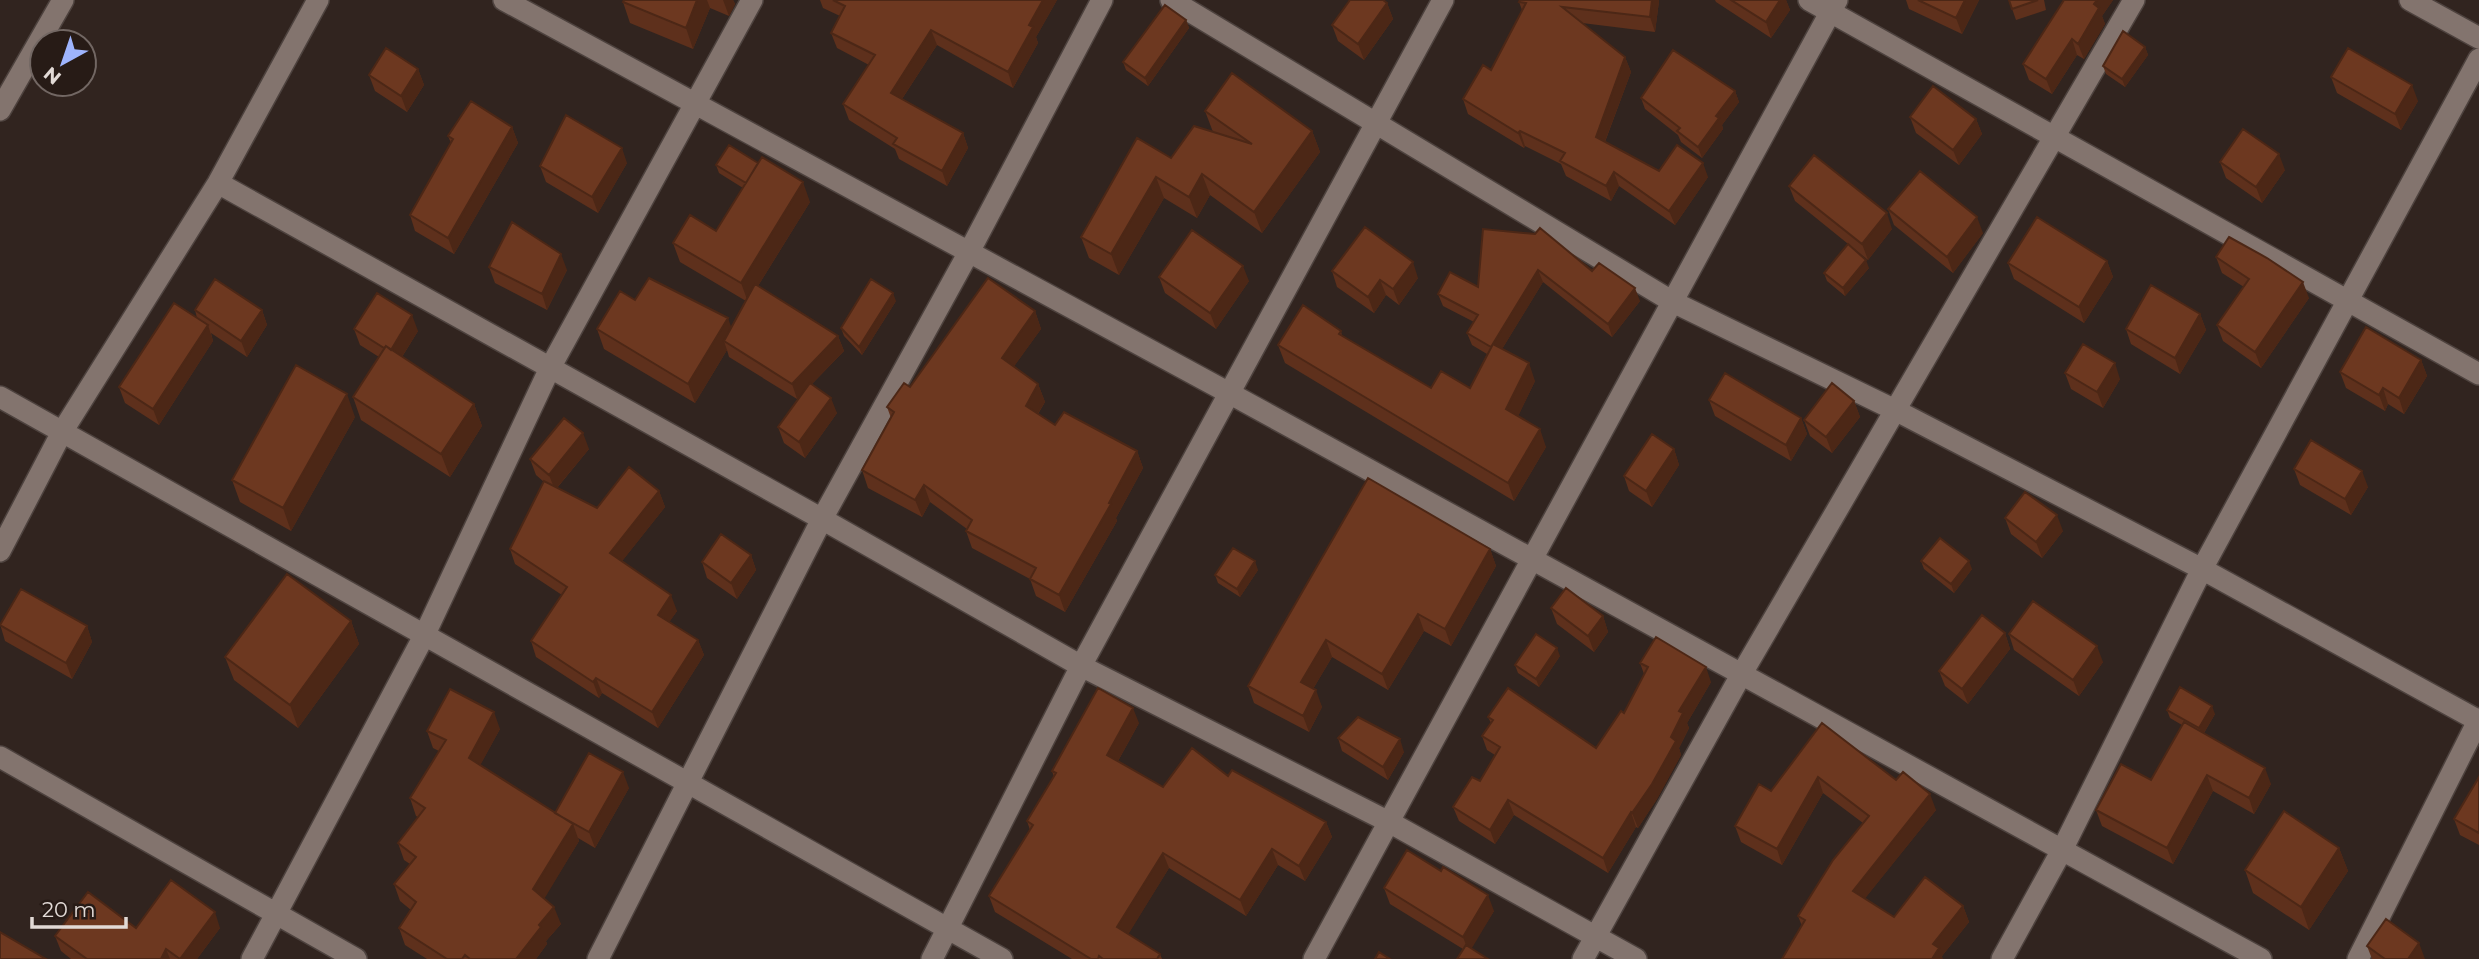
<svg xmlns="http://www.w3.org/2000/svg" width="2479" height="959" viewBox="0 0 2479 959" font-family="Montserrat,sans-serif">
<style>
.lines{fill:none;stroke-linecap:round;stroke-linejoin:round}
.minor-casing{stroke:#4d423e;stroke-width:24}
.minor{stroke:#83746e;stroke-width:21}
.wall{fill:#5e301c}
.shaded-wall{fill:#4c2716}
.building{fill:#6d3820;stroke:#4c2716;stroke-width:2}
</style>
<rect width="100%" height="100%" fill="#31241f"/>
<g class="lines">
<g class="minor-casing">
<path id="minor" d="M504 0 1229 393 2261 959
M1171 0 1673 302 1895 410 2202 569 2479 721
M1809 0 2479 374
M2410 0 2479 38
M0 110 63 0
M218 183 822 519 1081 666 1389 822 1636 959
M0 397 1002 959
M0 551 62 432 218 183 318 0
M0 757 356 959
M252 959 424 636 550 368 752 0
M598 959 822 519 969 252 1102 0
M932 959 1081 666 1443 0
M1314 959 1837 0
M1583 959 1741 675 2134 0
M2002 959 2062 850 2202 569 2479 59
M2358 959 2479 719"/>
</g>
<use href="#minor" class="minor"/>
</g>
<path class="wall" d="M624 0H733L735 4 729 16 710 8 693 49 630 23 623 2Z
M820 0H1057L1036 37 1038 43 1013 88 937 45 902 99 963 133 968 148 947 186 899 159 895 149 849 120 843 104 869 65 837 48 831 33 840 16 823 8Z
M1715 0H1786L1790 10 1771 38 1716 2Z
M1906 0H1979L1962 34 1909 9Z
M2009 0H2044L2046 10 2016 20Z
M2064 0H2113L2102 16 2105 24 2084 59 2077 55 2052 94 2029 80 2023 64Z
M1659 1 1655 32 1582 23 1625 57 1631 72 1605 142 1659 171 1708 177 1675 225 1619 186 1611 201 1566 176 1561 164 1525 146 1524 148 1468 114 1463 99 1491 70 1522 10 1519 2Z
M1387 3 1393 19 1364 60 1338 41 1332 25Z
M1186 20 1189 28 1148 86 1126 70 1123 62Z
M2145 47 2148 55 2125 87 2106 74 2103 66Z
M418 69 424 85 407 112 375 91 369 75Z
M2331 77 2418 101 2401 130 2337 93Z
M1735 91 1739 102 1722 125 1723 129 1702 158 1681 142 1678 135 1645 109 1641 98Z
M1205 111 1312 131 1320 152 1262 233 1210 195 1197 218 1164 198 1119 275 1089 258 1081 237 1171 158 1213 132Z
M1910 117 1976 119 1982 134 1959 165 1916 133Z
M512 127 518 143 454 254 415 231 410 215 451 143 448 136Z
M2220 162 2285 170 2262 203 2226 178Z
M627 163 598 213 546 182 540 166Z
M716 165 810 202 758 286 838 336 844 351 812 384 837 413 805 458 784 443 778 427 800 396 797 399 729 357 727 350 695 403 604 349 597 329 635 300 731 328 746 301 680 262 673 243 716 231 743 188 719 173Z
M1789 186 1892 229 1868 260 1795 201Z
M1888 209 1983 233 1953 273 1894 225Z
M1483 229 1592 271 1640 301 1612 337 1543 282 1502 349 1535 381 1518 416 1546 447 1514 501 1285 363 1278 345 1341 331 1342 336 1431 388H1470L1487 354 1472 345 1467 333 1474 322 1443 306 1438 294 1478 287Z
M2216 257 2309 298 2261 368 2223 341 2217 325 2244 287 2222 273Z
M2107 261 2113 277 2084 323 2014 279 2008 263Z
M489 267 567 270 547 310 495 283Z
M1869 268 1845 296 1827 281 1824 273Z
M1332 271 1418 278 1399 305 1386 295 1374 313 1337 287Z
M1159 277 1249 281 1216 329 1165 293Z
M896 301 862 355 844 336 841 328Z
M195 310H262L267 325 247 357 211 333 213 341 159 425 125 403 119 387 197 318Z
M1035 311 1041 329 1014 366 1038 384 1045 402 1038 414 1055 425 1137 451 1143 468 1116 518 1117 521 1065 612 1036 596 1030 579 972 548 966 531 967 529 930 502 922 517 868 488 862 470 891 418 887 407 910 387Z
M2200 314 2206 330 2180 374 2131 344 2126 329Z
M354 329 418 331 402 357 474 404 482 426 450 477 361 420 353 397 379 357 360 345Z
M2421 360 2427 376 2404 414 2388 404 2385 411 2346 388 2340 372Z
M2065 373 2120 379 2103 408 2071 389Z
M1709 400 1801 418 1807 434 1791 461 1715 416Z
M1854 401 1860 417 1832 453 1810 436 1804 420Z
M355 417 291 531 240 502 232 480Z
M589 449 557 488 597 508 659 491 665 507 622 561 677 611 669 622 698 640 704 655 658 728 602 693 599 698 536 657 531 641 562 595 515 564 510 549 544 482 536 475 530 459Z
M1674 449 1679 465 1652 507 1629 491 1624 476Z
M2294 469 2368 487 2351 515 2300 485Z
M1368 478 1490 549 1496 566 1451 646 1424 631 1388 690 1332 657 1313 689 1322 707 1309 732 1254 703 1248 686Z
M2005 518 2063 531 2042 558 2011 534Z
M751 555 756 570 737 599 707 578 702 562Z
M1921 561 1972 569 1954 593 1924 569Z
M1258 570 1240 597 1218 583 1215 575Z
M1551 608 1603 616 1608 632 1594 652 1557 624Z
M351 621 359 644 298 728 234 680 225 657Z
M0 624 87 626 92 642 72 679 5 641Z
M2005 633 2010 649 1968 704 1945 686 1939 671Z
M2009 634 2103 662 2079 696 2014 650Z
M1560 656 1539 687 1518 673 1515 665Z
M1640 663 1711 682 1687 723 1689 728 1679 748 1681 755 1657 799 1638 828 1636 827 1608 873 1514 815 1495 844 1459 821 1453 807 1480 781 1495 755 1487 750 1482 736 1491 723 1488 717 1596 748 1624 713 1644 674Z
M2167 710 2215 714 2204 733 2271 784 2254 814 2213 791 2173 864 2102 826 2096 810 2151 780 2182 725 2170 718Z
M1139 723 1118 761 1163 787 1228 776 1326 822 1332 837 1305 881 1278 865 1246 916 1169 868 1128 934 1160 954 1162 959H1072L995 912 989 896 1030 830 1027 821 1054 777 1052 771Z
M1822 723 1936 810 1865 898 1894 917 1963 906 1969 922 1942 956 1802 926 1798 916 1863 823 1823 793 1782 865 1741 842 1735 826 1771 791Z
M500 729 480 765 555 813 629 788 595 848 578 838 579 841 544 898 561 924 546 941 547 944 536 959H427L405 945 399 928 411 910 400 901 394 884 410 864 404 860 398 843 418 817 416 816 410 798 439 751 433 748 427 731Z
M1338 738 1404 752 1388 780 1342 751Z
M2479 777V845L2460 835 2454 819Z
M2339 848 2348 871 2309 930 2253 893 2245 870Z
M1384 888 1494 911 1471 948 1463 949 1390 904Z
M136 928H220L197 959H71L61 951 55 936Z
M2367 946 2425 959H2372Z"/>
<path class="shaded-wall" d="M697 0H707L710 8 693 49 686 28Z
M723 0H733L735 4 729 16Z
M1043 0H1057L1036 37 1038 43 1013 88 1008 72 1029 25Z
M1652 0H1659V1L1655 32 1650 17Z
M1780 0H1786L1790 10 1771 38 1766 22Z
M1965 0H1979L1962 34 1956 18Z
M2097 0H2113L2102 16 2105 24 2084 59 2078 44 2094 4Z
M1387 3 1393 19 1364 60 1358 44Z
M1186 20 1189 28 1148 86 1145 78Z
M931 30 937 45 896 108 891 93Z
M2072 39 2077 55 2052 94 2046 79Z
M2145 47 2148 55 2125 87 2122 79Z
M1625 57 1631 72 1601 152 1596 137Z
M418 69 424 85 407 112 401 96Z
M2412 85 2418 101 2401 130 2395 114Z
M1735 91 1739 102 1722 125 1723 129 1702 158 1698 147 1716 116Z
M1976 119 1982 134 1959 165 1953 150Z
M512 127 518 143 454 254 448 238Z
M1312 131 1320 152 1262 233 1254 212Z
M1520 131 1525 146 1524 148 1518 133Z
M963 133 968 148 947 186 942 171Z
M622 148 627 163 598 213 592 197Z
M2279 154 2285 170 2262 203 2256 187Z
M1703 163 1708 177 1675 225 1669 211Z
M1614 172 1619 186 1611 201 1606 186Z
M1202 174 1210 195 1197 218 1189 197Z
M1156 177 1164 198 1119 275 1111 254Z
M803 182 810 202 748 302 741 283Z
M1887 213 1892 229 1868 260 1862 244Z
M1977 217 1983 233 1953 273 1947 257Z
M561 254 567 270 547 310 542 294Z
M1866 260 1869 268 1845 296 1843 288Z
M2107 261 2113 277 2084 323 2079 307Z
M1413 262 1418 278 1399 305 1393 289Z
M1243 266 1249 281 1216 329 1210 313Z
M1538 270 1543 282 1496 359 1491 347Z
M1380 280 1386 295 1374 313 1368 297Z
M2303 282 2309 298 2261 368 2255 352Z
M1635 288 1640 301 1612 337 1608 324Z
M893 293 896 301 862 355 859 347Z
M262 310 267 325 247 357 241 341Z
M1035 311 1041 329 1008 375 1002 358Z
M2200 314 2206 330 2180 374 2175 358Z
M412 315 418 331 395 368 389 352Z
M728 318 735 338 724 341 727 350 695 403 688 384Z
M208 325 213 341 159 425 153 409Z
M838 336 844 351 797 399 792 384Z
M2421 360 2427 376 2404 414 2399 398Z
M1529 363 1535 381 1513 427 1506 409Z
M2115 363 2120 379 2103 408 2097 392Z
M1038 384 1045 402 1032 423 1026 406Z
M2383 388 2388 404 2385 411 2379 395Z
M347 394 355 417 291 531 283 508Z
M831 398 837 413 805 458 799 442Z
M1854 401 1860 417 1832 453 1826 437Z
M474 404 482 426 450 477 441 454Z
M1801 418 1807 434 1791 461 1786 445Z
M1540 429 1546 447 1514 501 1508 483Z
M583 433 589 449 555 490 549 475Z
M1674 449 1679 465 1652 507 1646 491Z
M1137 451 1143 468 1116 518 1117 521 1065 612 1059 595Z
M2362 471 2368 487 2351 515 2345 499Z
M924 485 930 502 922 517 915 500Z
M659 491 665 507 616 569 610 553Z
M2057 515 2063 531 2042 558 2036 542Z
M1490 549 1496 566 1451 646 1445 629Z
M751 555 756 570 737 599 731 583Z
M1255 561 1258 570 1240 597 1237 589Z
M1969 561 1972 569 1954 593 1951 584Z
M671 595 677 611 664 630 658 615Z
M1418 614 1424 631 1388 690 1382 674Z
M1603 616 1608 632 1594 652 1588 636Z
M351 621 359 644 298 728 290 705Z
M87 626 92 642 72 679 66 663Z
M2005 633 2010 649 1968 704 1962 689Z
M698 640 704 655 658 728 652 712Z
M1326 640 1332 657 1307 699 1301 682Z
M2097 646 2103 662 2079 696 2073 680Z
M1557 648 1560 656 1539 687 1536 679Z
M1706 667 1711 682 1687 723 1689 728 1679 748 1681 755 1657 799 1638 828 1632 813 1671 737 1679 711Z
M596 678 602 693 599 698 593 682Z
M1316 690 1322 707 1309 732 1303 716Z
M2212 706 2215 714 2202 736 2199 728Z
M1133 708 1139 723 1113 770 1107 755Z
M494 712 500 729 475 775 469 758Z
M1400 739 1404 752 1388 780 1383 767Z
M2265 768 2271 784 2254 814 2249 798Z
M623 772 629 788 595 848 589 832Z
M2207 775 2213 791 2173 864 2167 848Z
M1818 777 1823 793 1782 865 1777 849Z
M1930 794 1936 810 1859 906 1853 891Z
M1508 800 1514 815 1495 844 1490 830Z
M1631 812 1636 827 1608 873 1603 858Z
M1326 822 1332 837 1305 881 1299 866Z
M573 824 579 841 540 906 533 889Z
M2339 848 2348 871 2309 930 2301 907Z
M1272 849 1278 865 1246 916 1240 900Z
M1163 853 1169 868 1123 943 1117 927Z
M1488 895 1494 911 1469 953 1463 937Z
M1963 906 1969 922 1942 956 1943 959H1932L1933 944Z
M554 907 561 924 546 941 547 944 536 959H516L539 925Z
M215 912 220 928 197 959H180Z
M2419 943 2425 959H2408Z
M166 949 170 959H161Z"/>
<path class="building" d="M624 0H697L686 28 623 2Z
M833 0H1043L1029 25 1033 27 1008 72 931 30 891 93 963 133 942 171 893 144 897 138 843 104 875 55 831 33 845 6Z
M1350 0H1383L1387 3 1358 44 1332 25Z
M1520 0H1652L1650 17 1562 7 1625 57 1596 137 1659 171 1677 145 1703 163 1669 211 1614 172 1606 186 1560 161 1565 153 1520 131 1518 133 1463 99 1483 65 1491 70 1526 3 1519 2Z
M1731 0H1780L1766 22Z
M1918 0H1965L1956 18Z
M2009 0H2038L2012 9Z
M2064 0H2097L2094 4 2099 8 2078 44 2072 39 2046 79 2023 64Z
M1165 5 1186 20 1145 78 1123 62Z
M2123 31 2145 47 2122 79 2103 66Z
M386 48 418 69 401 96 369 75Z
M2348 48 2412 85 2395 114 2331 77Z
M1673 50 1735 91 1716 116 1719 118 1698 147 1677 131 1680 128 1641 98Z
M1232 73 1312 131 1254 212 1202 174 1189 197 1156 177 1111 254 1081 237 1137 138 1171 158 1194 126 1252 144 1205 111Z
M1933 86 1976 119 1953 150 1910 117Z
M471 101 512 127 448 238 410 215 453 139 448 136Z
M566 115 622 148 592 197 540 166Z
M2243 129 2279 154 2256 187 2220 162Z
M729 145 758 163 746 183 716 165Z
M1814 155 1887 213 1862 244 1789 186Z
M762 157 803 182 741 283 673 243 690 215 716 231Z
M1920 171 1977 217 1947 257 1888 209Z
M2037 217 2107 261 2079 307 2008 263Z
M512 222 561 254 542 294 489 267Z
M1365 227 1413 262 1393 289 1380 280 1368 297 1332 271Z
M1540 228 1592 271 1599 263 1635 288 1608 324 1538 270 1491 347 1467 333 1478 315 1438 294 1450 272 1478 287 1483 229 1535 234Z
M1192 230 1243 266 1210 313 1159 277Z
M2229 237 2267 258 2303 282 2255 352 2217 325 2249 279 2216 257Z
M1848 244 1866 260 1843 288 1824 273Z
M649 278 728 318 688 384 597 329 620 291 635 300Z
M988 278 1035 311 1002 358 1038 384 1026 406 1055 425 1064 412 1137 451 1109 503 1111 504 1059 595 1030 579 1036 568 966 531 972 520 924 485 915 500 862 470 894 412 887 407 904 383 910 387Z
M215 279 262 310 241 341 195 310Z
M871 279 893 293 859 347 841 328Z
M755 284 838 336 792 384 724 341Z
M2151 285 2200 314 2175 358 2126 329Z
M377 293 412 315 391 350 386 346 384 348 354 329Z
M174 303 208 325 153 409 119 387Z
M1303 305 1341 331 1339 334 1431 388 1441 371 1470 388 1493 344 1529 363 1506 409 1540 429 1508 483 1278 345Z
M2366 327 2421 360 2399 398 2383 388 2379 395 2340 372Z
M2083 344 2115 363 2097 392 2065 373Z
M386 346 474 404 441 454 353 397Z
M296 365 347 394 283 508 232 480Z
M1725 373 1801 418 1786 445 1709 400Z
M810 383 831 398 799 442 778 427Z
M1832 383 1854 401 1826 437 1804 420Z
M564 418 583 433 549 475 530 459Z
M1652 434 1674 449 1646 491 1624 476Z
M2311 440 2362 471 2345 499 2294 469Z
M629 467 659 491 610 553 671 595 658 615 698 640 652 712 596 678 593 682 531 641 567 587 510 549 544 481 597 508Z
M1368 478 1490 549 1445 629 1418 614 1382 674 1326 640 1301 682 1316 690 1303 716 1248 686Z
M2025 492 2057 515 2036 542 2005 518Z
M721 534 751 555 731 583 702 562Z
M1940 538 1969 561 1951 584 1921 561Z
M1233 548 1255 561 1237 589 1215 575Z
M287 574 351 621 290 705 225 657Z
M1566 588 1603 616 1588 636 1551 608Z
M21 589 87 626 66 663 0 625Z
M2033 601 2097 646 2073 680 2009 634Z
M1982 615 2005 633 1962 689 1939 671Z
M1536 634 1557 648 1536 679 1515 665Z
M1656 637 1706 667 1679 711 1683 713 1671 737 1676 741 1652 784 1632 813 1631 812 1603 858 1508 800 1490 830 1453 807 1472 777 1480 781 1500 747 1482 736 1493 720 1488 717 1508 688 1596 748 1621 711 1624 713 1648 667 1640 663Z
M2180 687 2212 706 2199 728 2167 710Z
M1098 688 1133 708 1107 755 1163 787 1192 748 1228 776 1232 770 1326 822 1299 866 1272 849 1240 900 1163 853 1117 927 1160 954 1157 959H1103L1099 956 1098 959H1091L989 896 1033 825 1027 821 1056 773 1052 771Z
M450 689 494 712 469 758 573 824 533 889 554 907 539 925 541 927 516 959H470L465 955 462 959H447L399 928 416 902 394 884 416 857 398 843 425 808 410 798 446 740 427 731Z
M1358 717 1400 739 1383 767 1338 738Z
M2184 722 2265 768 2249 798 2207 775 2167 848 2096 810 2121 764 2151 780Z
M1822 723 1896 780 1903 772 1930 794 1853 891 1894 917 1925 877 1963 906 1933 944 1939 948 1932 959H1782L1805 920 1798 916 1833 860 1869 816 1818 777 1777 849 1735 826 1759 784 1771 791Z
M589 753 623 772 589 832 555 813Z
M2479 777V833L2454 819Z
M2284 811 2339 848 2301 907 2245 870Z
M1407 850 1441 871 1443 867 1488 895 1463 937 1384 888Z
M171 880 215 912 180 959 166 949 161 959H87L55 936 88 892 136 928Z
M2386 919 2419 943 2408 959H2385L2367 946Z
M0 932 46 959H0Z
M1466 945 1488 959H1457Z
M1379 952 1390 959H1375Z"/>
<g transform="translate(63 63) rotate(220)"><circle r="33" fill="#271b16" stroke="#726763" stroke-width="2"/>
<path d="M0-5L12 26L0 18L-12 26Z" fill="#9eb4fd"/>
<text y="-10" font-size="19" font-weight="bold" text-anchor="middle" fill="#e2dad6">N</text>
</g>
<path d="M32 917v10h94v-10" fill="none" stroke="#e2dad6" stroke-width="3.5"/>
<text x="42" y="917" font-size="21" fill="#e2dad6" stroke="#271b16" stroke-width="5" paint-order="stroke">20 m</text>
</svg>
